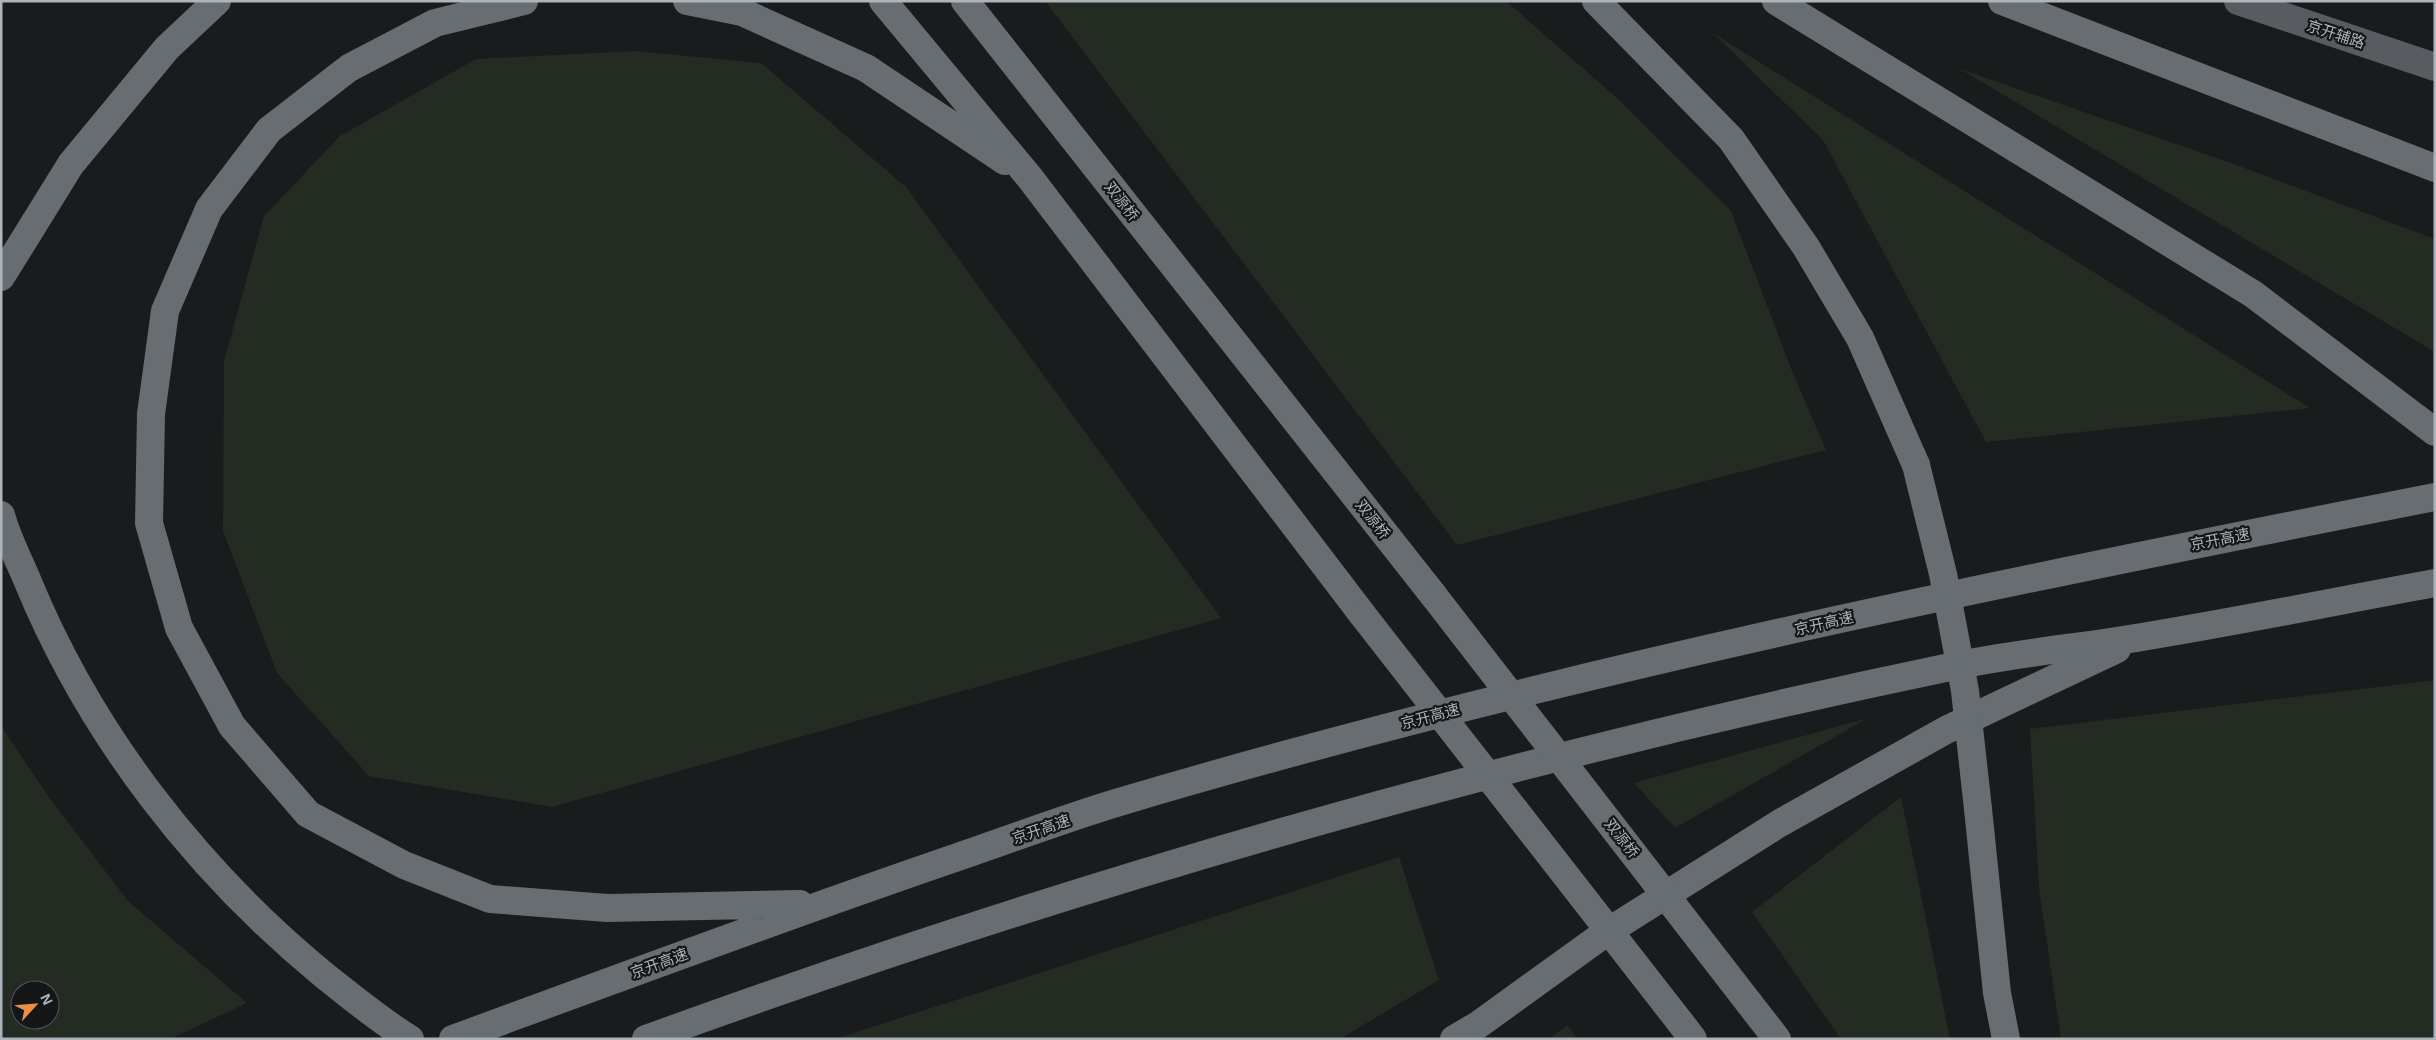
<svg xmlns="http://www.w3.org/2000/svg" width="2436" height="1040" viewBox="0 0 2436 1040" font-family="Arial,'Noto Sans SC',sans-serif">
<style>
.green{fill:#232b22;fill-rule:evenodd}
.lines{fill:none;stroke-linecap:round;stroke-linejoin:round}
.primary{stroke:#585b60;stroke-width:28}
.motorway{stroke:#686d72;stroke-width:28}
.motorway-bridge{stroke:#686d72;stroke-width:28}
.labels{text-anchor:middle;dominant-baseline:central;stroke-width:4.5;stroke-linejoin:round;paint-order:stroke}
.street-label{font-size:15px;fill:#adb5bb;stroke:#151618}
</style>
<rect width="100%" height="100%" fill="#1a1b1d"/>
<path class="green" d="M1045 1H1506L1617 98 1731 211 1792 371 1826 450 1457 545Z
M1713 33 2310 408 1986 442 1823 140Z
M634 51 761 63 906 187 1221 618 552 807 369 776 277 673 223 531 224 361 264 216 340 136 476 59Z
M1960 69 2231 163 2435 239V352Z
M2435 680V1039H2061L2039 888 2030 729Z
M1868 718 1675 828 1634 783Z
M1 726 46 793 128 901 247 1003 170 1039H1ZM20 990H50V1020H20Z
M1901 797 1950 1039H1841L1752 912Z
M1399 857 1439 980 1340 1039H835Z
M1567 1025 1578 1039H1549Z"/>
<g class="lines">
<path class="primary" d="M2238 1 2435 67"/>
<path class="motorway" d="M524 1 435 23 349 68 269 130 209 209 165 311 151 414 149 523 179 628 232 726 308 814 404 865 490 899 607 908 800 904
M687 1 742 12 866 68 1005 161
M883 1 1030 178 1362 614
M965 1 1434 596
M1596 1 1731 139 1806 247 1860 338 1916 465
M1776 1 2253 294 2435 432
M2002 1 2435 168
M1 277 71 164 167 48 217 1
M1 515C7 538 19 560 28 582 91 735 197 871 325 976 353 998 379 1020 410 1039
M1978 809 1997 993 2006 1039
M1749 1003 1777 1039
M1680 1022 1693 1039
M453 1039C618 978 783 917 949 860 1005 841 1060 820 1116 803 1549 674 1992 584 2435 497
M646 1039C1071 884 1507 759 1950 667 2013 653 2078 648 2142 637 2240 621 2337 601 2435 583
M1454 1039 1478 1025 1604 934 1780 823 1946 730 2117 649"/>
<path class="motorway-bridge" d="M1916 465 1943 574 1965 691 1978 809
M1434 596 1749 1003
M1362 614 1680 1022"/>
</g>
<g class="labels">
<g class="street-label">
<text transform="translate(2336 34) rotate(18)">京开辅路</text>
<text transform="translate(1122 201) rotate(52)">双源桥</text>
<text transform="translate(1373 519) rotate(52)">双源桥</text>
<text transform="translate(2220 539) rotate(-11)">京开高速</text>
<text transform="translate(1824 623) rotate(-13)">京开高速</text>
<text transform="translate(1430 716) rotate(-15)">京开高速</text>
<text transform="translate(1041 829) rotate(-19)">京开高速</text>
<text transform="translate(1622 838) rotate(52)">双源桥</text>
<text transform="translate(659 963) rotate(-20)">京开高速</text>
</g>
</g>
<rect width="2436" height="1040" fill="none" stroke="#adb5bb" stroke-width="5"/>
<g transform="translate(35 1005) rotate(64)"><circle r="24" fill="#151618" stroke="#525659"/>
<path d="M0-4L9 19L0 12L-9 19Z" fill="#ec8f43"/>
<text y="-8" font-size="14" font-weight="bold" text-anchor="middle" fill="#adb5bb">N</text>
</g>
</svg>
